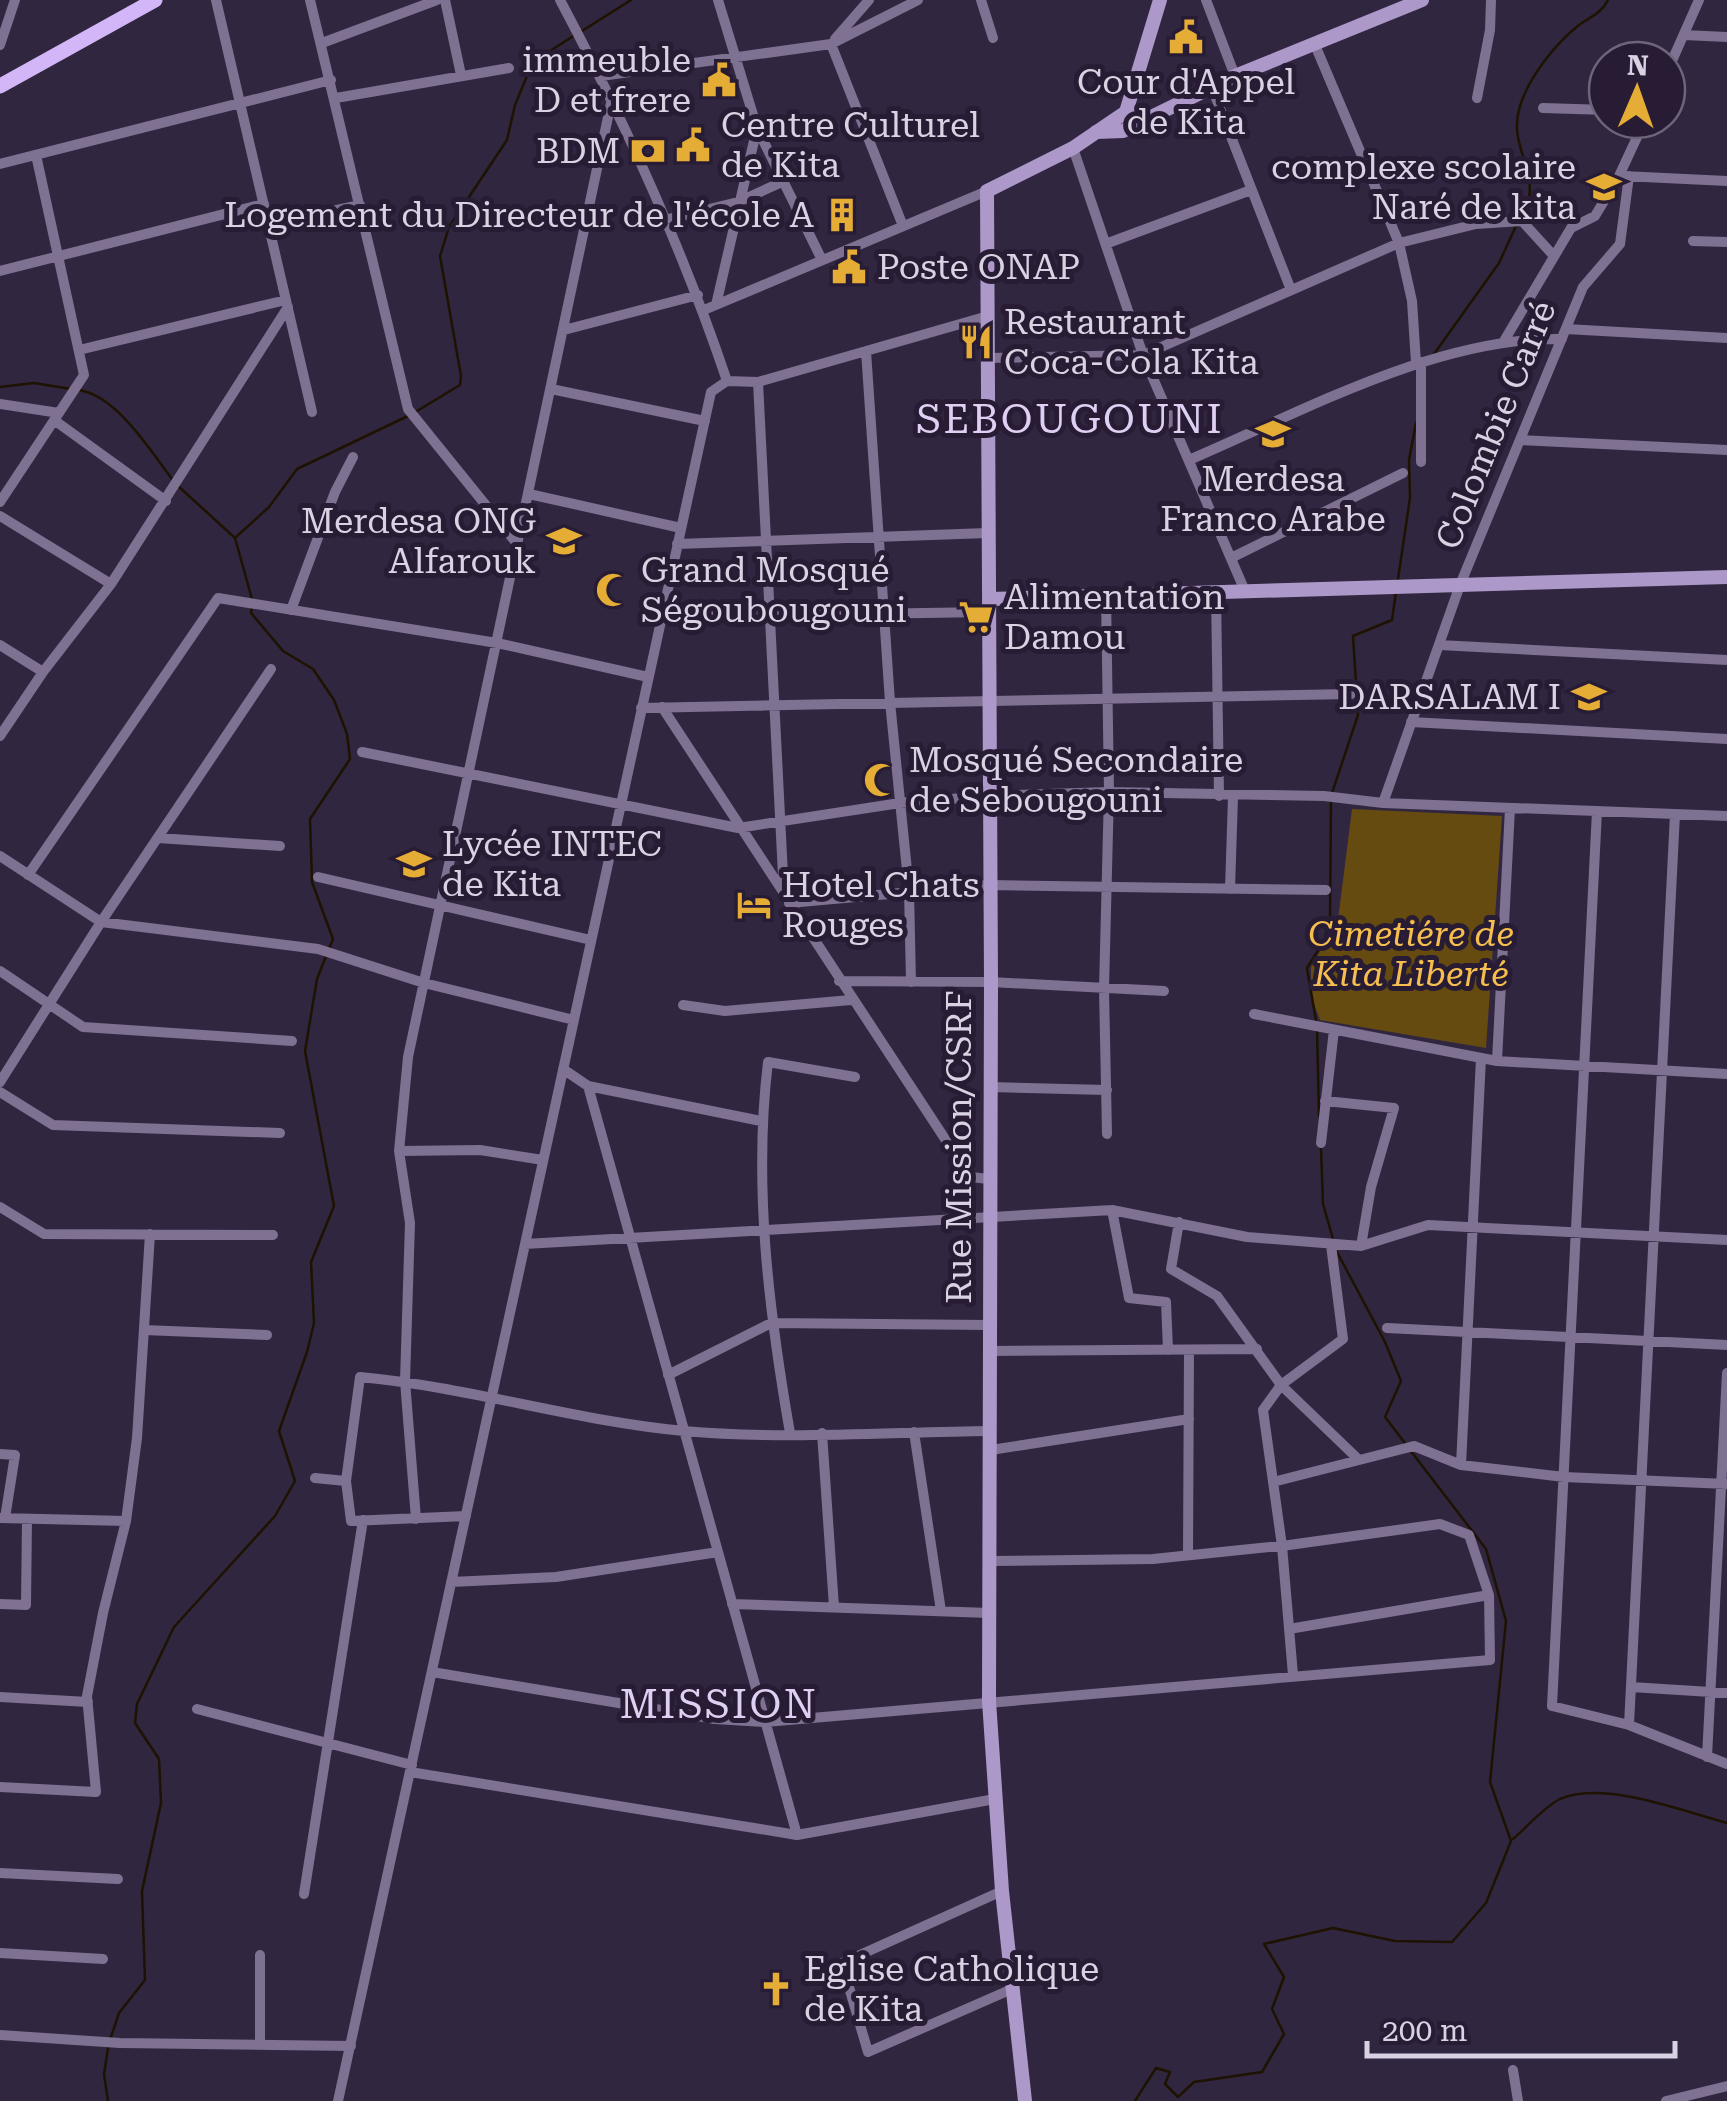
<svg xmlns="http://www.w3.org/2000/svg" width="1727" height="2101" viewBox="0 0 1727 2101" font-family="'Roboto Serif',serif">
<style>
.green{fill:#664b11}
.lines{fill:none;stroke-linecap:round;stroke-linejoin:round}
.stream{stroke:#1e1200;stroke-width:2.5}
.street{stroke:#7e7191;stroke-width:10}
.secondary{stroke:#ad98ca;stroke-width:14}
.primary{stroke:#d2b6f7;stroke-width:15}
.labels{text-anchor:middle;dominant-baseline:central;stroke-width:10;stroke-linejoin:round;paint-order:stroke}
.poi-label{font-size:35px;fill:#d9d2e3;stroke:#281c35;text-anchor:start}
.street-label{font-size:35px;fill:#d9d2e3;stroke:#281c35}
.park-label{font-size:35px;font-style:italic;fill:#f5be4e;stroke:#281c35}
.quarter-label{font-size:40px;letter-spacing:2.5px;fill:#ded0f2;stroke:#281c35}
</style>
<rect width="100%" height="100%" fill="#312640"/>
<path class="green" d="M1352 809 1502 816 1486 1048 1320 1020 1311 996V967L1338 920Z"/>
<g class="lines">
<path class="stream" d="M582 31 631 0
M1519 219C1522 213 1528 204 1529 198 1535 166 1508 143 1520 106 1529 77 1555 44 1579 25 1590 17 1602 13 1608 0
M1434 354 1499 263 1516 226
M0 387 34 383 71 389
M79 390C117 396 150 450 172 479
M417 411 460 385 461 376 440 256 449 227 507 140 515 105 527 76 550 51 575 35
M177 485 235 538 252 599
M236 537 269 507 297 469 410 415
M1398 579 1410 498 1409 460 1416 423
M252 607 251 613 283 651 313 669 334 700 347 734 350 759 310 819 312 882 333 939 329 949
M1332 793 1358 715 1353 636 1392 620 1396 592
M1316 1021 1307 968 1324 941 1330 921 1331 801
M1317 1029 1319 1116
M1321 1149 1323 1204 1333 1239
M1337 1252 1385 1342 1401 1381 1385 1417 1405 1443
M1513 1839C1527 1827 1544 1807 1560 1799 1603 1780 1683 1811 1727 1823
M110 2040 119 2013 145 1980 142 1891 161 1803 159 1759 135 1723 137 1704 174 1627 275 1516 295 1481 279 1431 307 1352 314 1323 311 1262 334 1206 305 1051 317 979 326 956
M108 2101 104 2074 108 2048
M1135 2101 1156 2068 1170 2072 1165 2084 1178 2097 1194 2082 1262 2072 1284 2034 1272 2009 1284 1977 1264 1944 1333 1928 1395 1941 1452 1942 1486 1903 1511 1841 1490 1782 1506 1621 1486 1549 1410 1450"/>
<path class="street" d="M216 0 312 412
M310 0 408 409 518 545
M445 0 461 75
M560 0C625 122 683 250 727 381
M718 0 757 128 822 260
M981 0 993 38
M1206 0 1235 76
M1684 35 1727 37
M835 39 869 0
M322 43 437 0
M831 44 903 226
M0 45 15 0
M1315 45 1399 243 1412 301 1416 363
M1667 72 1699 0
M601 76 831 44 918 0
M1212 88 1291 290
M336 98 509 68
M1477 98 1490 30 1491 0
M1543 108 1607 110
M1073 148 1143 355 1245 591
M0 164 331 80
M1623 176 1727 181
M664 220 738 202 782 182
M268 225 360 205
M1693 241 1727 242
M1108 243 1251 190
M0 271 264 204
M716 305 757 128
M704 310 987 191
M1566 329 1727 338
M564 330 698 295
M1504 341 1571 228 1595 216 1619 176 1645 120
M79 350 286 300
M866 351 890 702 909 890 911 982
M988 358 1143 355 1399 243 1476 224 1522 221 1554 256
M758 382 784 895
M551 389 705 421
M0 404 59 413
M54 420 166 501
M1520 440 1727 450
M1189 460C1302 412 1438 336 1562 339
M1421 462V362
M529 494 681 528
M0 502 84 375 36 155
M0 516 111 584
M677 544 988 533
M1231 558 1403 473
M1216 592 1219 796
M1106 595 1109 792 1104 989 1107 1134
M291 610 335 492 353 457
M661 617 989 612
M0 645 43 672
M1439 645 1727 660
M662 707 970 1177 989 1179
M641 708 1351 694
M1411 722 1727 739
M0 736 43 672 111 584 288 307
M362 752 738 828 900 803 989 796 1109 792 1324 796 1383 803 1727 816
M1383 803 1460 585 1583 287 1620 244 1629 176
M1597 811 1552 1706 1629 1725 1727 1764
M158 838 280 846
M0 856 101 922 318 949 424 983 574 1020
M28 875 218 598 497 643 648 677
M318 877 591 940
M1230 889 1233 797
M789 903 989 885 1326 890
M0 971 83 1027 292 1041
M839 981 991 982 1164 991
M683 1005 725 1011 851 1000
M1254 1014 1497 1061 1727 1074
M1497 1061 1510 808
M563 1069 588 1086 761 1121
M0 1082 101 922 271 669
M588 1086 797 1835
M990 1087 1107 1090
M0 1092 53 1125 280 1133
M1325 1101 1394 1108 1371 1187 1361 1246
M1321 1143 1334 1030
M399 1151 480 1150 543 1160
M0 1207 44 1234 273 1235
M1112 1210 1129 1298 1166 1302 1168 1350
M1179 1222 1171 1269 1217 1296 1281 1385 1357 1458
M525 1244 1112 1210 1247 1237 1361 1246 1428 1225 1727 1240
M1387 1328 1727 1345
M144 1330 267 1335
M988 1351 1257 1349
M668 1375 771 1323 988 1325
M914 1432 941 1611
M790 1433C769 1312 753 1185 768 1062L855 1077
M822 1433 834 1607
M991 1450 1189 1419
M0 1454 15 1455 5 1518
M1461 1465 1481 1058
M315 1478 346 1481 360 1377C469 1387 575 1421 684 1431 785 1440 889 1432 990 1431
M346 1481 351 1521 466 1516
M1273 1482 1414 1446 1461 1465 1564 1477 1727 1484
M0 1518 126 1521
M416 1519 405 1381 410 1223 399 1151 408 1057 611 103
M1188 1555 1189 1350
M451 1582 556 1577 718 1552
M0 1604 26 1605 27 1519
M732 1604 989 1613
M1289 1629 1489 1595
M432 1672 715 1719 765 1722 1490 1660 1489 1595 1469 1535 1440 1524 1289 1545 1153 1559 990 1561
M1293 1675 1282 1546 1263 1410 1281 1385 1343 1339 1331 1245
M1631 1687 1727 1693
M0 1697 88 1702
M197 1709 412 1765
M1629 1725 1675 814
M1707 1757 1727 1373
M410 1772 797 1835 995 1799
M0 1787 96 1792 87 1696 103 1613 126 1521 137 1438 150 1234
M0 1873 118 1879
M1002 1891 842 1963 868 2052 1012 1989
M304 1894 363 1520
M0 1953 103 1959
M0 2035 120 2043 351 2046
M260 2044V1955
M1513 2070 1518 2101
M338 2101 711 392 727 381 758 382 988 316
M1666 2101 1727 2086"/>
<path class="secondary" d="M1126 112 1147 119 1235 76 1422 0
M1096 132 1123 131 1147 119
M989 599 1727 577
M1025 2101 1002 1891 989 1701 991 982 987 191 1073 148 1126 112 1160 0"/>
<path class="primary" d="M0 86 155 0"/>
</g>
<defs>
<g id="civic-bare" transform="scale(2.7)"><path d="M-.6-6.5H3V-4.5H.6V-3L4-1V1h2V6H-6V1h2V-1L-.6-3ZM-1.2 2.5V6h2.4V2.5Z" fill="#e5ad35" stroke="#281c35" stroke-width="2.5" paint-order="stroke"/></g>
<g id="bank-bare" transform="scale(2.7)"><path d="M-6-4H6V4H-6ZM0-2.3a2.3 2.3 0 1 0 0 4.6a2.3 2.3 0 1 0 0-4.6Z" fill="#e5ad35" stroke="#281c35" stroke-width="2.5" paint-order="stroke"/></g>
<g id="school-bare" transform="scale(2.7)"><path d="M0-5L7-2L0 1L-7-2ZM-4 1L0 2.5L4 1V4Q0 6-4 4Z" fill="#e5ad35" stroke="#281c35" stroke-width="2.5" paint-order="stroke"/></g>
<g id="building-bare" transform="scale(2.7)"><path d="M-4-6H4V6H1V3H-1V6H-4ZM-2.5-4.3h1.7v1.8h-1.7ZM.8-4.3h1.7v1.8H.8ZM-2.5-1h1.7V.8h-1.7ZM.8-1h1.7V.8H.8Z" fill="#e5ad35" stroke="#281c35" stroke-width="2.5" paint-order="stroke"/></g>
<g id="restaurant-bare" transform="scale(2.7)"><path d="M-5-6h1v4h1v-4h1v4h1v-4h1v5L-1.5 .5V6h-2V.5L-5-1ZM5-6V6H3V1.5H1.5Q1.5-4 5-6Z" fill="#e5ad35" stroke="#281c35" stroke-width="2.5" paint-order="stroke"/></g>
<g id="mosque-bare" transform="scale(2.7)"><path d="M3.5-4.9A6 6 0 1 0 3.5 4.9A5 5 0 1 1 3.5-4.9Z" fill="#e5ad35" stroke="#281c35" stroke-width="2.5" paint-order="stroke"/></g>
<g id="supermarket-bare" transform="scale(2.7)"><path d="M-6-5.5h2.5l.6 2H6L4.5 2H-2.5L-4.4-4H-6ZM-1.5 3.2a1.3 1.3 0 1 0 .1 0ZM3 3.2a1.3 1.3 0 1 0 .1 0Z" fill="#e5ad35" stroke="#281c35" stroke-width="2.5" paint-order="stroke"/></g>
<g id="hotel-bare" transform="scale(2.7)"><path d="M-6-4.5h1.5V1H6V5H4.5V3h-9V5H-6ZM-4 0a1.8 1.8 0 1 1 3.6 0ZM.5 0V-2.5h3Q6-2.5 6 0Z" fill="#e5ad35" stroke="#281c35" stroke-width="2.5" paint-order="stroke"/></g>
<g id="church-bare" transform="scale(2.7)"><path d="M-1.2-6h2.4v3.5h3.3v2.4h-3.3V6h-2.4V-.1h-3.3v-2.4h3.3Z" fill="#e5ad35" stroke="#281c35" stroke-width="2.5" paint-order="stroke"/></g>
</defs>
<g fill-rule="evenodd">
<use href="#civic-bare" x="1186" y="37"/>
<use href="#civic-bare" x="719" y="80"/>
<use href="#civic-bare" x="693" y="145"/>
<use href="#bank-bare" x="648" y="151"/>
<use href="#school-bare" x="1604" y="187"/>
<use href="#building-bare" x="842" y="215"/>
<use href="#civic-bare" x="849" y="267"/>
<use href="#restaurant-bare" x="976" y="342"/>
<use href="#school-bare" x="1273" y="434"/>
<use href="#school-bare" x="564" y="541"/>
<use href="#mosque-bare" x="613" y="590"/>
<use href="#supermarket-bare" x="976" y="617"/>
<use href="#school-bare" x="1589" y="697"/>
<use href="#mosque-bare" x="881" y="780"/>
<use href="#school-bare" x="414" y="864"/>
<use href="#hotel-bare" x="754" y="905"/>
<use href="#church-bare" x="776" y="1989"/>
</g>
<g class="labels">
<g class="poi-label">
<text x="691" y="60" text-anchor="end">immeuble<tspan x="691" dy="40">D et frere</tspan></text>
<text x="1186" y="82" text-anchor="middle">Cour d'Appel<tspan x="1186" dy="40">de Kita</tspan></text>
<text x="721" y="125">Centre Culturel<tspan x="721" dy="40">de Kita</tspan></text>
<text x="620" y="151" text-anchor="end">BDM</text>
<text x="1576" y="167" text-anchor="end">complexe scolaire<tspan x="1576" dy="40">Naré de kita</tspan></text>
<text x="814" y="215" text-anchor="end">Logement du Directeur de l'école A</text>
<text x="877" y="267">Poste ONAP</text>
<text x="1004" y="322">Restaurant<tspan x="1004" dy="40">Coca-Cola Kita</tspan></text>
<text x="1273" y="479" text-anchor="middle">Merdesa<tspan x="1273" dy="40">Franco Arabe</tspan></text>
<text x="536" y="521" text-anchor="end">Merdesa ONG<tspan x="536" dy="40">Alfarouk</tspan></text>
<text x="641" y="570">Grand Mosqué<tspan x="641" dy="40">Ségoubougouni</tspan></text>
<text x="1004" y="597">Alimentation<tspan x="1004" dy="40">Damou</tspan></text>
<text x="1561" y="697" text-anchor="end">DARSALAM I</text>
<text x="909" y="760">Mosqué Secondaire<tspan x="909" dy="40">de Sebougouni</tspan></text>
<text x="442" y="844">Lycée INTEC<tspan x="442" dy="40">de Kita</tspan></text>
<text x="782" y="885">Hotel Chats<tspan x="782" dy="40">Rouges</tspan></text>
<text x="804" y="1969">Eglise Catholique<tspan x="804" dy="40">de Kita</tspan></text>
</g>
<g class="street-label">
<text transform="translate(1496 425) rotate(-68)">Colombie Carré</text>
<text transform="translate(959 1147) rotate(-90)">Rue Mission/CSRF</text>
</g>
<g class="park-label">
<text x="1411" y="934">Cimetiére de<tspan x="1411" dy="40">Kita Liberté</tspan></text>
</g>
<g class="quarter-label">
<text x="1070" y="419">SEBOUGOUNI</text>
<text x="719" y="1704">MISSION</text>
</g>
</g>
<g transform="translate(1637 90) rotate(2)"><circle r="48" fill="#281c35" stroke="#6f657b" stroke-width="2.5"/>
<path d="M0-8L18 38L0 25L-18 38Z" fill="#e5ad35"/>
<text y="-15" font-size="28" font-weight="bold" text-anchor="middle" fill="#d9d2e3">N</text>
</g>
<path d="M1367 2041v15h308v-15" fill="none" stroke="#d9d2e3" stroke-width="5"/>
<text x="1382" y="2041" font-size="30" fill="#d9d2e3" stroke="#281c35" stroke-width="8" paint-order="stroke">200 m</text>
</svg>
